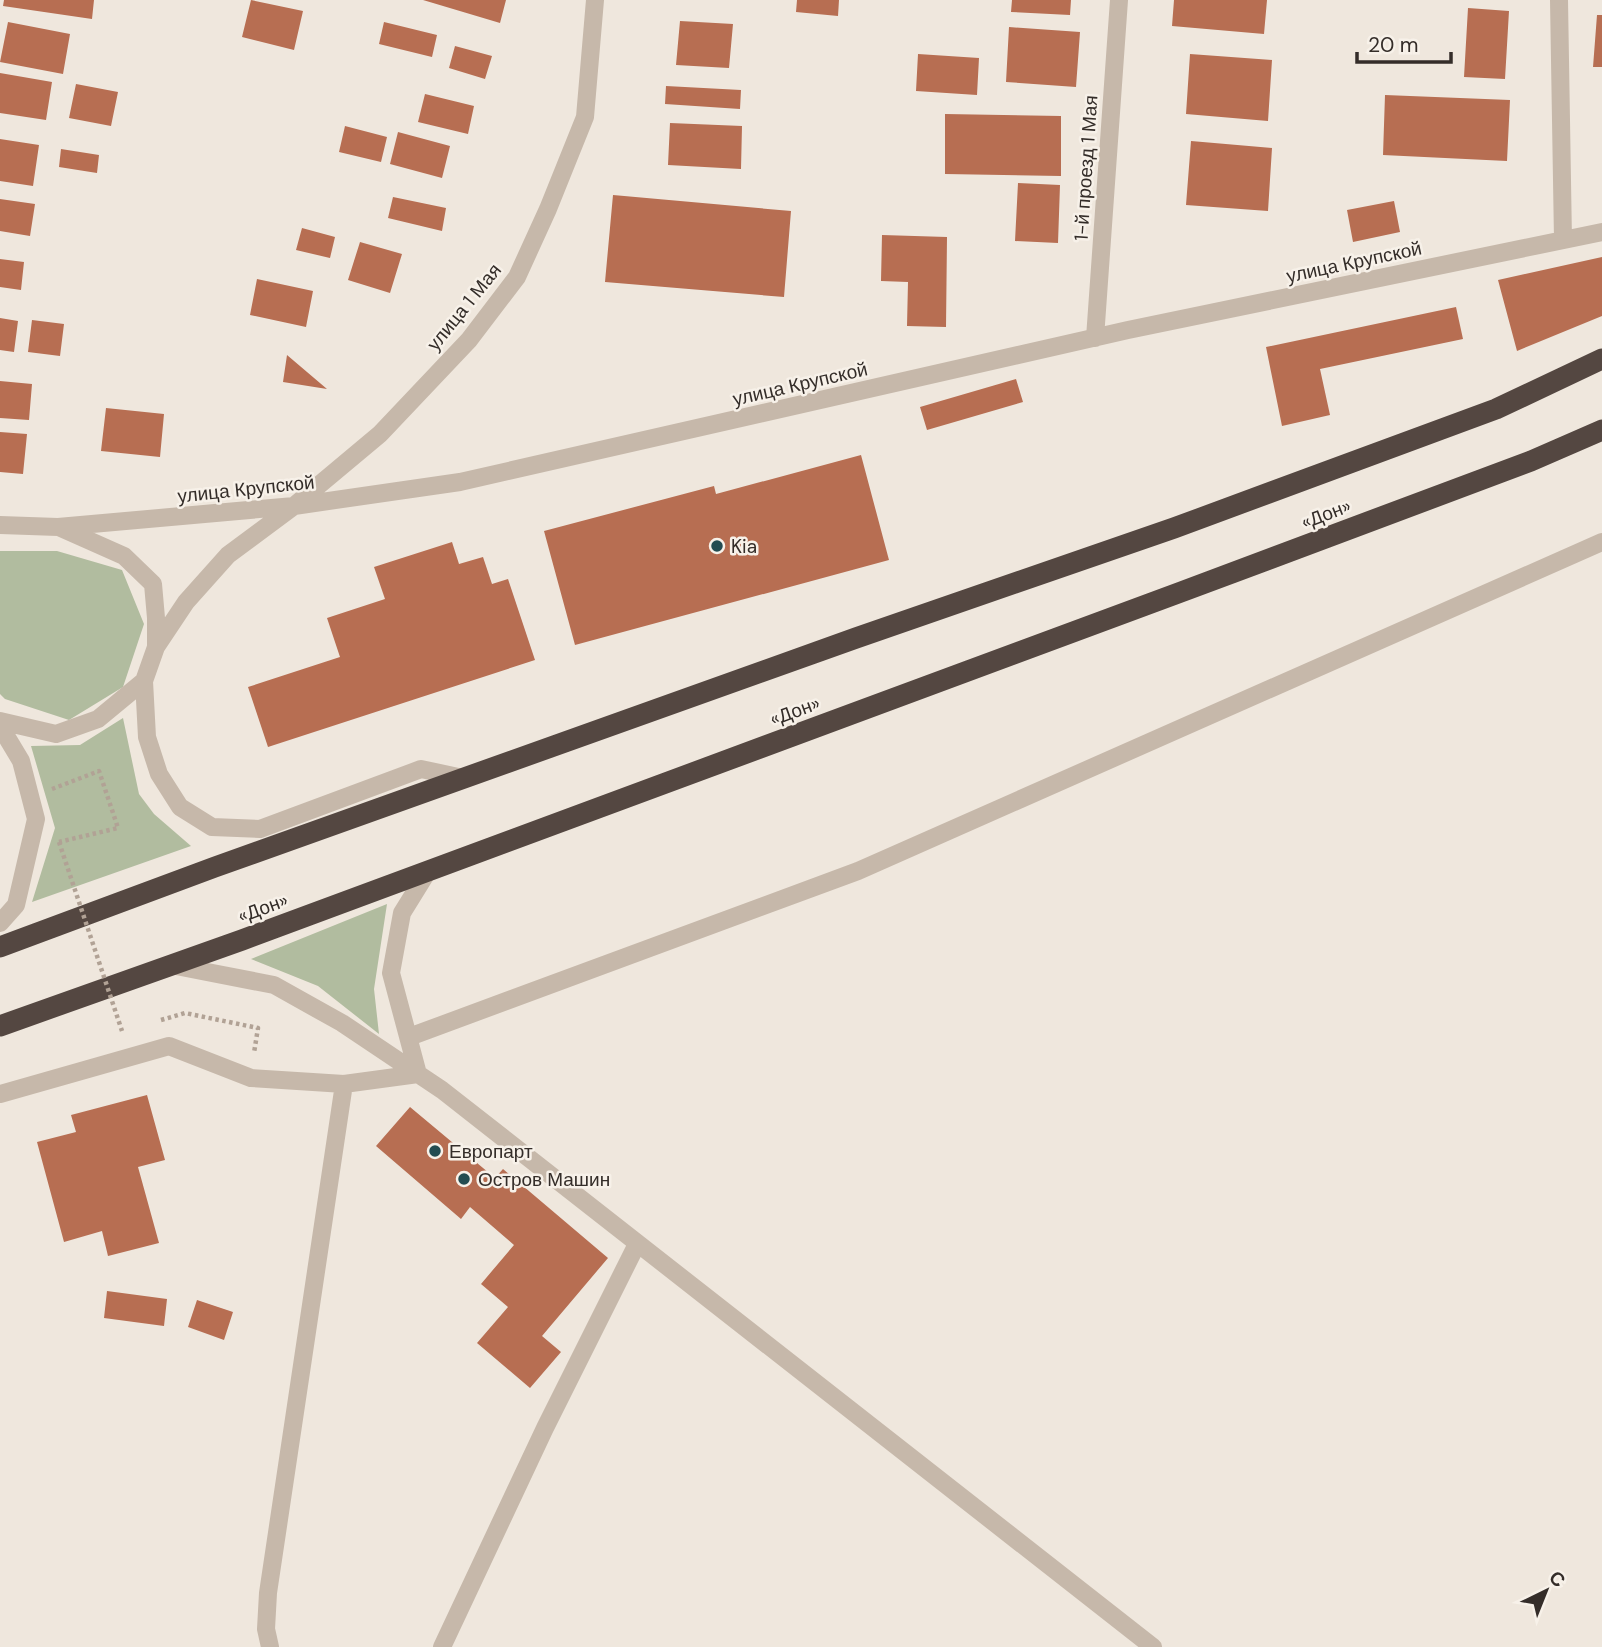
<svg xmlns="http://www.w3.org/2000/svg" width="1602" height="1647" viewBox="0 0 1602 1647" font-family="'DM Sans',sans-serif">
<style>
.green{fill:#b1bc9f}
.building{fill:#b76e52}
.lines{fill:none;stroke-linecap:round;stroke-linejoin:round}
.path{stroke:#b1a295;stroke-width:4.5;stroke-dasharray:3.5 3.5;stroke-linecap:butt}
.minor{stroke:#c6b8aa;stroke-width:18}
.highway{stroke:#544741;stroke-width:21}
.path-bridge{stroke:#b1a295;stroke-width:4.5;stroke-dasharray:3.5 3.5;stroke-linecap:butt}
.poi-dot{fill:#234c51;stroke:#f7f1e9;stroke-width:2.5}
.labels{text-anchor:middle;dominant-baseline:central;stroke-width:5;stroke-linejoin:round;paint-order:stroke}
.street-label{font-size:19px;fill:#342d29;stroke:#f7f1e9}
.poi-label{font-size:19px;fill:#342d29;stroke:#f7f1e9;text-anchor:start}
</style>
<rect width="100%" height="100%" fill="#efe7dd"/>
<path class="green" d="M0 551H57L122 570 144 624 123 687 69 720 5 699 0 694Z
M123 718 139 794 154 814 191 846 32 902 55 828 31 746 80 745Z
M387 904 374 989 379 1034 318 986 251 959Z"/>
<path class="building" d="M4 0H94L92 19 3 6Z
M251 0 303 11 294 50 242 37Z
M423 0H506L500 23Z
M797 0H839L838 16 796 12Z
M1012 0H1071L1070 15 1011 12Z
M1174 0H1267L1264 34 1172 26Z
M1468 8 1509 11 1505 79 1464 77Z
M1597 15H1602V67H1593Z
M680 21 733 24 729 68 676 65Z
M8 22 70 34 63 74 0 62Z
M384 22 437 35 432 57 379 44Z
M1009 27 1080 32 1076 87 1006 82Z
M455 46 492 56 485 79 449 68Z
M918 54 979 58 977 95 916 91Z
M1190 54 1272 60 1268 121 1186 114Z
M0 73 52 82 46 120 0 113Z
M76 84 118 92 111 126 69 118Z
M666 86 741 90 740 109 665 104Z
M425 94 474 106 468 134 418 122Z
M1385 95 1510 100 1507 161 1383 155Z
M945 114 1061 116V176L945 174Z
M670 123 742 126 741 169 668 165Z
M345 126 387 137 381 162 339 152Z
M398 132 450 146 442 178 390 164Z
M0 139 39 145 33 186 0 181Z
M1191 141 1272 148 1268 211 1186 205Z
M61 149 99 155 97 173 59 167Z
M1018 183 1060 185 1058 243 1015 241Z
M613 195 791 211 784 297 605 282Z
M393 197 446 208 442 231 388 218Z
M0 199 35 204 30 236 0 231Z
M1394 201 1400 232 1353 242 1347 210Z
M302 228 335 237 330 258 296 250Z
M882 235 947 237 946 327 907 326 908 282 881 281Z
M360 242 402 254 390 293 348 280Z
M1602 257V316L1517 351 1498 280Z
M0 259 24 262 21 290 0 287Z
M257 279 313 291 306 327 250 315Z
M1456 307 1463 339 1320 369 1330 415 1282 426 1266 347Z
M0 318 18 321 14 352 0 350Z
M32 320 64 324 60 356 28 352Z
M287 355 327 389 283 382Z
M1016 379 1023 402 927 430 920 407Z
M0 381 32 384 29 420 0 418Z
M106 408 164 414 160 457 101 451Z
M0 432 27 434 23 474 0 472Z
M861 455 889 560 575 645 544 531 714 486 716 494Z
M452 542 459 564 483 557 492 584 508 579 535 660 268 747 248 687 340 657 327 618 385 599 374 567Z
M147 1095 165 1160 138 1167 159 1243 108 1256 102 1231 64 1242 37 1142 76 1132 71 1115Z
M410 1107 495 1178 503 1169 608 1258 542 1336 561 1352 530 1388 477 1343 508 1307 481 1284 514 1245 470 1207 461 1219 376 1146Z
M107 1291 167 1299 164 1326 104 1318Z
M197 1300 233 1312 224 1340 188 1327Z"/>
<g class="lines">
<path class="path" d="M52 789 99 771 118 828 59 842
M161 1020 185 1013 258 1028 254 1053"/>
<path class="minor" d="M1559 0 1563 240
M1095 338 1119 0
M0 525 58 527 294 506 460 482 1128 330 1602 232
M61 528 124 556 153 584 156 618V647
M0 721 56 734 98 719 144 681
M0 726 21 761 36 819 16 905 0 923
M463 778 421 769 260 829 212 827 180 807 159 774 147 737 144 681 156 647 186 602 228 555 294 506 380 434 469 340 517 277 548 209 585 117 595 0
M171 965 274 985 342 1023 442 1090 1153 1647
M409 1037 858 871 1602 542
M418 1074 391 973 402 913 428 871
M0 1094 169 1046 251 1078 344 1084 418 1074
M270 1647 266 1629 268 1593 344 1084
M442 1647 545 1428 637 1244"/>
<path class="highway" d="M0 947 215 867 856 638 1174 528 1496 409 1602 359
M0 1026 242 940 1181 592 1531 461 1602 430"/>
<path class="path-bridge" d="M59 842 122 1031"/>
</g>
<g class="poi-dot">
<circle cx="717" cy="546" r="7"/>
<circle cx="435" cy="1151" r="7"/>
<circle cx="464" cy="1179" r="7"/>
</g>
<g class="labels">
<g class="street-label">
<text transform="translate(1086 168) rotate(-86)">1-й проезд 1 Мая</text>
<text transform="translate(1354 262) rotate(-12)">улица Крупской</text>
<text transform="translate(464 307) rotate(-51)">улица 1 Мая</text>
<text transform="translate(800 384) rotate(-13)">улица Крупской</text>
<text transform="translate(246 489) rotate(-6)">улица Крупской</text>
<text transform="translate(1326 514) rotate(-21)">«Дон»</text>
<text transform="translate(795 711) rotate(-20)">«Дон»</text>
<text transform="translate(263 908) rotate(-20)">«Дон»</text>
</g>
<g class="poi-label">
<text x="731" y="546">Kia</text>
<text x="449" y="1151">Европарт</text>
<text x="478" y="1179">Остров Машин</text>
</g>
</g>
<g transform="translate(1546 1591) rotate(43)" stroke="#f7f1e9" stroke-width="5" paint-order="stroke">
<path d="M0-5L12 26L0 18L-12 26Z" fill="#342d29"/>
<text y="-10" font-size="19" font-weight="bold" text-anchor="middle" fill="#342d29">С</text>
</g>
<path d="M1357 52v10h94v-10" fill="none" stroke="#342d29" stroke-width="3.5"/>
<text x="1368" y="52" font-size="21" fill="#342d29" stroke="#f7f1e9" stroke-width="5" paint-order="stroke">20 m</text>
</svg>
